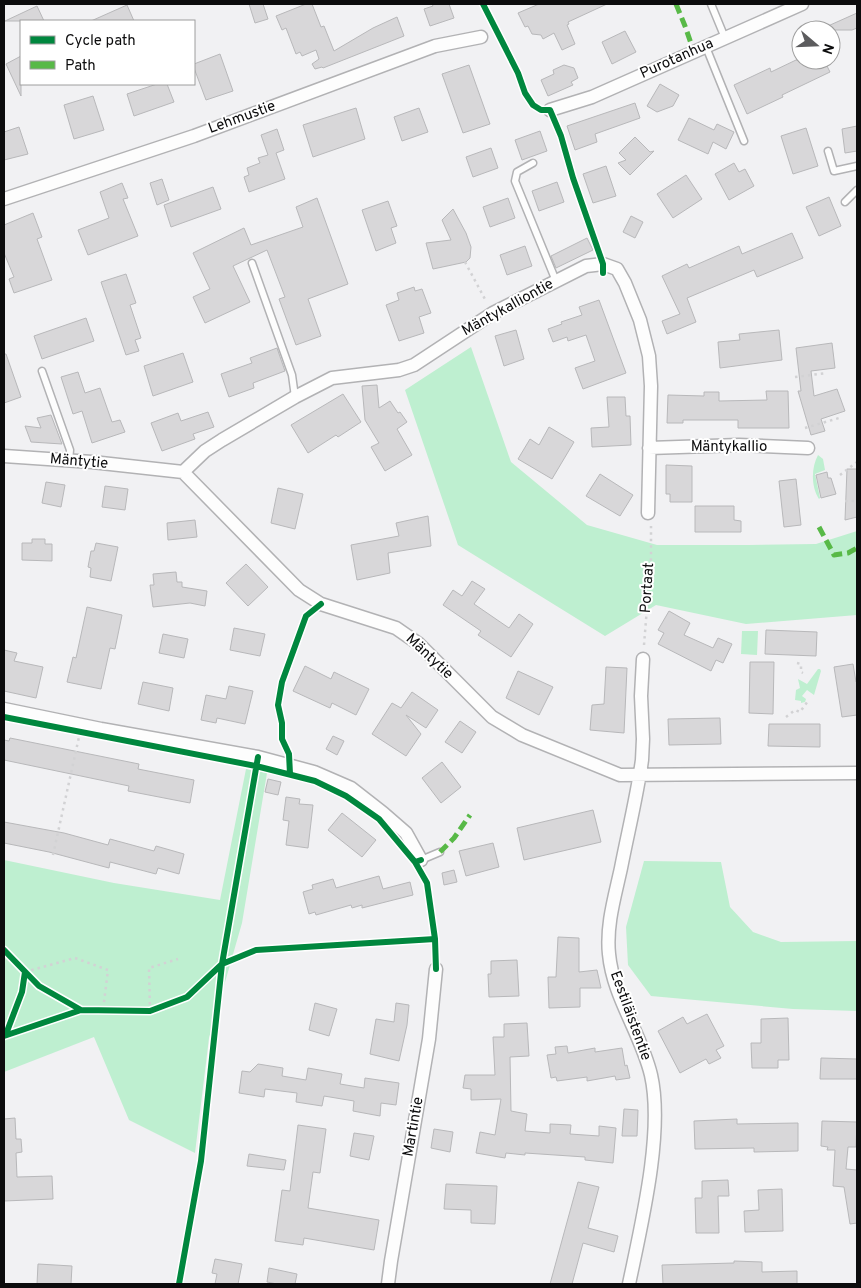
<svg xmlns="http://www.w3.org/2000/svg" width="861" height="1288" viewBox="0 0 861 1288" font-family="Overpass,sans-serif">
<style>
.green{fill:#beefd0}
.building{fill:#d8d7d9;stroke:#b8b8ba}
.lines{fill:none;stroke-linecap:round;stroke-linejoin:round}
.service-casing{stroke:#b2b2b4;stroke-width:9}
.minor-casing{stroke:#b2b2b4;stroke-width:15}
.path{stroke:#d2d2d4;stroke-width:2.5;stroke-dasharray:2.5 4;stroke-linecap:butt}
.service{stroke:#fdfdfd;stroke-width:6}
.minor{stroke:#fdfdfd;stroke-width:12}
.quiet{stroke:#58b947;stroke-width:5;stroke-dasharray:10 5;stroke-linecap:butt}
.cycleway-casing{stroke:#fff;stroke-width:9}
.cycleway{stroke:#00873e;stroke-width:6}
.labels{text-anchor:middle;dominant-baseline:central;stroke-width:4;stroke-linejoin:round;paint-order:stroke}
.street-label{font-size:15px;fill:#0c0c0d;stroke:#fff}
</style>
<rect width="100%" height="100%" fill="#f1f1f3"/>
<path class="green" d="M471 347 511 462 587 525 657 545H748L816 544 857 531V615L746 624 656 605 605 636 458 545 405 390Z
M818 455 823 459 825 470 815 474 820 498 819 499C811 487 811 468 818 455Z
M742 631H758L757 655 741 654Z
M818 669H820L821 671 814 695 807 690 802 696 806 699 805 702 801 703V701L795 700 796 690 800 688 798 679 807 684Z
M246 769 267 773 242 923 209 1038 195 1153 129 1120 94 1037 4 1072V860L114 883 220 900Z
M644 861 721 862 730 907 753 932 781 942 857 941V1011L793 1009 651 996 628 965 626 927Z"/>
<path class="building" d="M249 4H263L268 19 255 23Z
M306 4H312L321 27 324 26 334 51 373 28 397 17 404 36 323 68 322 67 315 69 312 64 319 59 316 50 302 56 300 52 296 54 286 28 282 30 276 16Z
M432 4H449L454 18 430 26 424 9 433 6Z
M539 4H607L568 22 569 24 567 25 575 44 562 50 554 33 543 39 541 35 532 34 528 26 525 27 518 13Z
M127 5 134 21H91Z
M37 6 44 21H5Z
M857 13V28L852 30H819Z
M625 31 636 52 612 64 602 42Z
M220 54 233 91 206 100 194 68V64Z
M21 56V96L6 64Z
M796 60H824L830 72 782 95 783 97 747 114 734 85 770 68 771 72Z
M469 65 490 124 463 133 442 74Z
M564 65 574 68 578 78 571 82 573 85 548 96 541 80 554 74 553 70Z
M157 84H167L174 102 134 116 127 94Z
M660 84 679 95 673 106 657 112 647 106Z
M93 96 104 130 74 139 64 105Z
M635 103 640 118 595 134 597 142 575 150 567 126Z
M356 108 365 139 313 157 303 125Z
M419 108 428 132 402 141 394 117Z
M689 118 714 130 717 124 734 132 726 149 713 142 708 154 678 140Z
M857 126V151L845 153 842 129Z
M19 127 28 154 4 160V132Z
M806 128 818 166 793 174 781 136Z
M277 129 284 150 276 153 285 179 249 192 244 177 249 175 247 168 260 163 258 158 268 155 261 135Z
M540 131 547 151 522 160 515 140Z
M635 137 650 152 654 151 630 175 618 163 626 160 619 153Z
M491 148 498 168 473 177 466 157Z
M734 163 739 172 745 169 754 186 729 200 715 174Z
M606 166 616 196 593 203 583 174Z
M686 175 702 199 673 218 657 194Z
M162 179 169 200 157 205 150 183Z
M557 182 564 202 539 211 532 191Z
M122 183 128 198 123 199 138 236 88 255 78 230 109 218 100 192Z
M213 187 221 209 171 227 164 205Z
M829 197 841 226 819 236 806 207Z
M317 198 348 284 308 299 321 336 296 345 279 299 285 297 267 250 233 266 250 302 205 323 193 297 210 289 193 253 244 228 251 245 303 227 296 207Z
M508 198 515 218 490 227 483 207Z
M388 201 397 226 391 228 396 243 376 251 362 210Z
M453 209 466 233 471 247 470 258 466 262 433 269 426 243 451 240 442 220Z
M33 213 42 237 37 239 52 280 14 293 9 279 14 277 4 253V225Z
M631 216 643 222 635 238 623 232Z
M792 233 803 258 757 277 754 270 687 298 696 322 667 334 662 321 680 314 662 276 687 264 689 268 739 246 742 254Z
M587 238 593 250 556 268 551 256Z
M525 246 532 266 507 275 500 255Z
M126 274 136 303 130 305 141 338 135 340 139 351 126 355 101 282Z
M414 287 415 291 422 289 431 313 419 317 424 333 399 341 386 305 399 300 397 293Z
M599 300 626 373 583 389 575 368 595 361 586 335 568 341 567 337 553 342 548 329 562 324 561 322 582 315 579 307Z
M86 318 94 341 42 359 34 336Z
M516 330 524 359 504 366 495 336Z
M779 330 782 360 720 368 718 342 740 340 739 334Z
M832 343 835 368 811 371 814 396 837 389 845 411 821 419 825 431 811 435 798 391H801L796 348Z
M277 348 285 371 253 383 254 388 229 397 221 374 252 363 250 358Z
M183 353 193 382 153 396 144 366Z
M4 354H6L21 397 4 403Z
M78 372 85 393 100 388 112 422 120 420 125 432 92 443 82 411 73 414 61 377Z
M377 385 379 408 390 401 398 413 400 412 407 422 397 429 412 455 385 471 371 447 379 443 365 420 362 386Z
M766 391H788L789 428H738V420H683V423H667L668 395 704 396V392H719V401L767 400Z
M343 394 361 422 338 437 336 435 308 453 291 425Z
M607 397H625L626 416H630L631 445 592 447 591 428 609 427Z
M208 412 214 427 193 434 195 439 162 451 151 423 178 413 181 421Z
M51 415 62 444 31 442 25 426 41 428 37 418Z
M549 427 574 442 552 479 518 459 530 439 539 445Z
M666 465 692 466V502H670V494H666Z
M847 469H857V517L845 520Z
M827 472 828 478H831L836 494 821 498 816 475Z
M600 474 633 495 620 516 586 496Z
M796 479 801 525 784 527 779 481Z
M46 482 65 485 61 507 42 503Z
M105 486 128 489 125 510 102 507Z
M278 488 303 494 295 529 271 523Z
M695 506H734V520L741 521V532H695Z
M428 516 431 546 388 553 390 573 357 580 351 545 399 536 396 523Z
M195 520 197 537 168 540 167 523Z
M32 539H45V544H52V561L22 560V543H32Z
M96 543 118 547 111 581 90 577 91 568 88 567 91 551H94Z
M246 564 268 587 248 606 226 583Z
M176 572 177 582H182V587L207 591 205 606 190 603 153 607 150 585H154L153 574Z
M472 581 485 589 474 604 509 628 519 614 533 624 511 657 478 635 481 631 443 605 453 590 462 596Z
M87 607 122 615 115 649 110 648 101 689 67 682 73 657 76 658Z
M669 611 690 623 684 635 713 648 718 638 732 644 723 663 716 660 711 671 658 644 664 633 658 630Z
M234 628 265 634 260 656 230 650Z
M766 630 817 632 816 656 765 654Z
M163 634 188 639 184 658 159 653Z
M4 650 17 653 14 661 43 667 36 698 4 691Z
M750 662H774L773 714 749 713Z
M853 664 856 682H857V715L842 717 834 667Z
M305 666 331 679 334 672 369 689 356 715 332 703 330 708 293 691Z
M606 667 627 668 624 733 590 730 592 705 604 704Z
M518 671 553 687 539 715 506 698Z
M143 682 173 688 169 711 138 704Z
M229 686 253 691 245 724 217 718 216 723 201 720 206 695 226 699Z
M412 692 438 710 426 728 406 715 421 734 406 756 372 734 392 703 401 708Z
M720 718 721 744 669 745 668 719Z
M460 721 476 732 462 753 445 742Z
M769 724H820V747L768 746Z
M333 736 344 741 337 755 326 749Z
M10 738 139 764 138 769 194 780 190 803 128 791 129 786 4 760V740L9 741Z
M442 762 461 787 441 803 422 778Z
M268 779 281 782 278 795 265 792Z
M286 797 300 799 299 804 313 805 308 848 286 845 289 821 283 820Z
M593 810 601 842 524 860 517 828Z
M342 813 376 840 362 857 328 830Z
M4 822 64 833 108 845 110 839 154 851 156 846 184 854 179 874 158 868 156 874 110 862 109 868 49 852 4 843Z
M493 843 499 867 466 876 459 851Z
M454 870 457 882 444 885 442 873Z
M379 876 383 889 410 882 413 895 362 908V905L352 908 351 905 316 915 315 912 309 914 303 892 313 889 312 885 333 879 336 888Z
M558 937 579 938V972L597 970 601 988H580V1007L549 1008 548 977H556Z
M517 960 519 996 489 997 488 974H491V961Z
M315 1003 337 1009 329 1036 309 1030Z
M396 1003 409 1005 407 1025 399 1061 370 1054 376 1019 394 1022Z
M707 1014 724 1046 716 1050 721 1058 709 1064 706 1059 680 1073 658 1031 683 1017 687 1024Z
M788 1018 789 1060H778V1068H752L751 1043H761V1019Z
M527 1023 529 1056 510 1057 511 1111 527 1114 525 1131 550 1133V1124L571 1125 570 1134 599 1136V1126L616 1128 613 1163 585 1160V1157L525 1153V1155L506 1153 505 1158 476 1153 480 1132 495 1135 501 1099 471 1100V1089L463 1088 465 1075H495L493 1037H504V1024Z
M567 1046 568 1053 595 1048V1052L622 1048 625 1066 627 1065 630 1078 616 1080 615 1076 587 1081V1077L557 1081 556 1077 551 1078 547 1055 556 1054 555 1047Z
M821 1058 857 1059V1079H820Z
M258 1064 283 1068 282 1076 306 1080 308 1068 342 1074 340 1084 364 1088 365 1078 399 1083 396 1105 381 1103 380 1116 353 1111 354 1101 324 1096 322 1106 296 1102 297 1093 265 1089 264 1097 239 1093 242 1071 250 1072Z
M624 1109 638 1110 637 1136H622Z
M15 1118 16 1139H21L22 1152 16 1153 17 1177 52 1176 53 1199 4 1201V1119Z
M737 1119V1124L798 1123V1151L754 1152V1148L695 1149 694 1121Z
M822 1121 857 1122 856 1147H848L846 1169 857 1170V1223L850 1224 844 1187 833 1186 835 1150H827L828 1147 821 1146Z
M298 1125 326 1129 320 1173 313 1172 308 1208 379 1220 374 1250 304 1238 303 1245 275 1241 282 1190 290 1191Z
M434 1129 453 1132 450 1152 431 1148Z
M354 1133 374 1136 369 1160 350 1156Z
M249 1154 286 1160 284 1170 247 1166Z
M728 1180 729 1196H718L719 1233H696L695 1198H702V1181Z
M578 1182 599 1187 588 1228 618 1236 614 1252 583 1243 572 1284H550Z
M446 1184 497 1186 495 1224 471 1223V1210L444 1209Z
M782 1189 783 1231 745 1232 744 1211 759 1210 758 1190Z
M215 1259 242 1264 238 1284H215L217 1274 212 1273Z
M734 1261 762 1262V1272L797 1271V1284H663L662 1265 734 1263Z
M38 1264 72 1266 71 1284H37Z
M269 1268 297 1274 295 1284H277L267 1282Z"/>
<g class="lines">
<g class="service-casing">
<path id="service" d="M711 4 725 38
M706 47 744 141
M828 151 834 171 857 166
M533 163 517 172 515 181 556 281
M845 202 857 190
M252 263 292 375 295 397
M42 371 70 450 69 461
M421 860 440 852"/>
</g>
<g class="minor-casing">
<path id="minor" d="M550 110 592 97 802 4
M4 199 194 136 435 46 481 37
M649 448 739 445 808 448
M4 456 92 462 183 472 299 590 321 604 396 628 419 644 492 717 522 735 620 775 857 773
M183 472 205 451 222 440 295 397 332 378 399 370 414 365 493 313 586 266 603 264 617 269 625 283 640 320 649 356 651 386 648 513
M4 709 101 729 258 757 314 772 351 788 383 813 406 833 421 860
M388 1284 391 1261 429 1039 436 969
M629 1284C641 1226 664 1132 651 1075 641 1033 613 997 609 954 606 925 615 896 621 868 628 832 637 796 642 760L643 739 641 696 643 659"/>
</g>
<path class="path" d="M465 262 486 301
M795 377 827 373
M805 428 839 418
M840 475 857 462
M845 501H857
M644 645 651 558V526
M797 663 801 664V672L803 673
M786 717 795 710 800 712 808 701
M53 855 79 737
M25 972 75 958 108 970 103 1010
M150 1011 149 968 178 959"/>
<use href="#service" class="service"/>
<use href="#minor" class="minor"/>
<path class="quiet" d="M676 4 685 26 694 52
M819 527 834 555 848 553 857 548
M440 852 454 838 470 815"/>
<g class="cycleway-casing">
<path id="cycleway" d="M483 4 518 73 525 93 533 105 541 110H550L561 136 573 178 603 264V273
M4 717 256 766 315 781 346 796 379 819 415 862 421 860
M290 774 289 754 282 739V723L278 705 282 682 306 616 321 604
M415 862 427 883 435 939 436 969
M4 950 39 986 81 1010
M6 1034 22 992 25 972
M4 1036 81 1010 150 1011 187 997 222 964 256 950 435 939
M179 1284 201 1161 222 964 258 757"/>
</g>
<use href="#cycleway" class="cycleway"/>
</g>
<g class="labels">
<g class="street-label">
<text transform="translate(677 59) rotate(-24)">Purotanhua</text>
<text transform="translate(242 118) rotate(-20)">Lehmustie</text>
<text transform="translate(508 308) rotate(-29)">Mäntykalliontie</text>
<text x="729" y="447">Mäntykallio</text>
<text transform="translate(79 462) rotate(5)">Mäntytie</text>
<text transform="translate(648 588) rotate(-86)">Portaat</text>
<text transform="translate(429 657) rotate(43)">Mäntytie</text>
<text transform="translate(630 1016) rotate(70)">Eestiläistentie</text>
<text transform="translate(414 1127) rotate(-80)">Martintie</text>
</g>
</g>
<rect width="861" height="1288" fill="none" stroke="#0c0c0d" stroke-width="10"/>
<rect x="20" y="20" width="175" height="65" fill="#ffffff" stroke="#9e9e9e"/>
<rect x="30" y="36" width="25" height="8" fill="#00873e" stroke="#9e9e9e"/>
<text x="65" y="45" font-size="15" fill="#0c0c0d">Cycle path</text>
<rect x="30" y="61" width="25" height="8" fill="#58b947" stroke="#9e9e9e"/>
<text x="65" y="70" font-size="15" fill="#0c0c0d">Path</text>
<g transform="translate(816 45) rotate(109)"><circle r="24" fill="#ffffff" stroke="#9e9e9e"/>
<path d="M0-4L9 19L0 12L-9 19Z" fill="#5c5c5e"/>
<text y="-8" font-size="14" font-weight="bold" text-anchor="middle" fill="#0c0c0d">N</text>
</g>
</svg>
